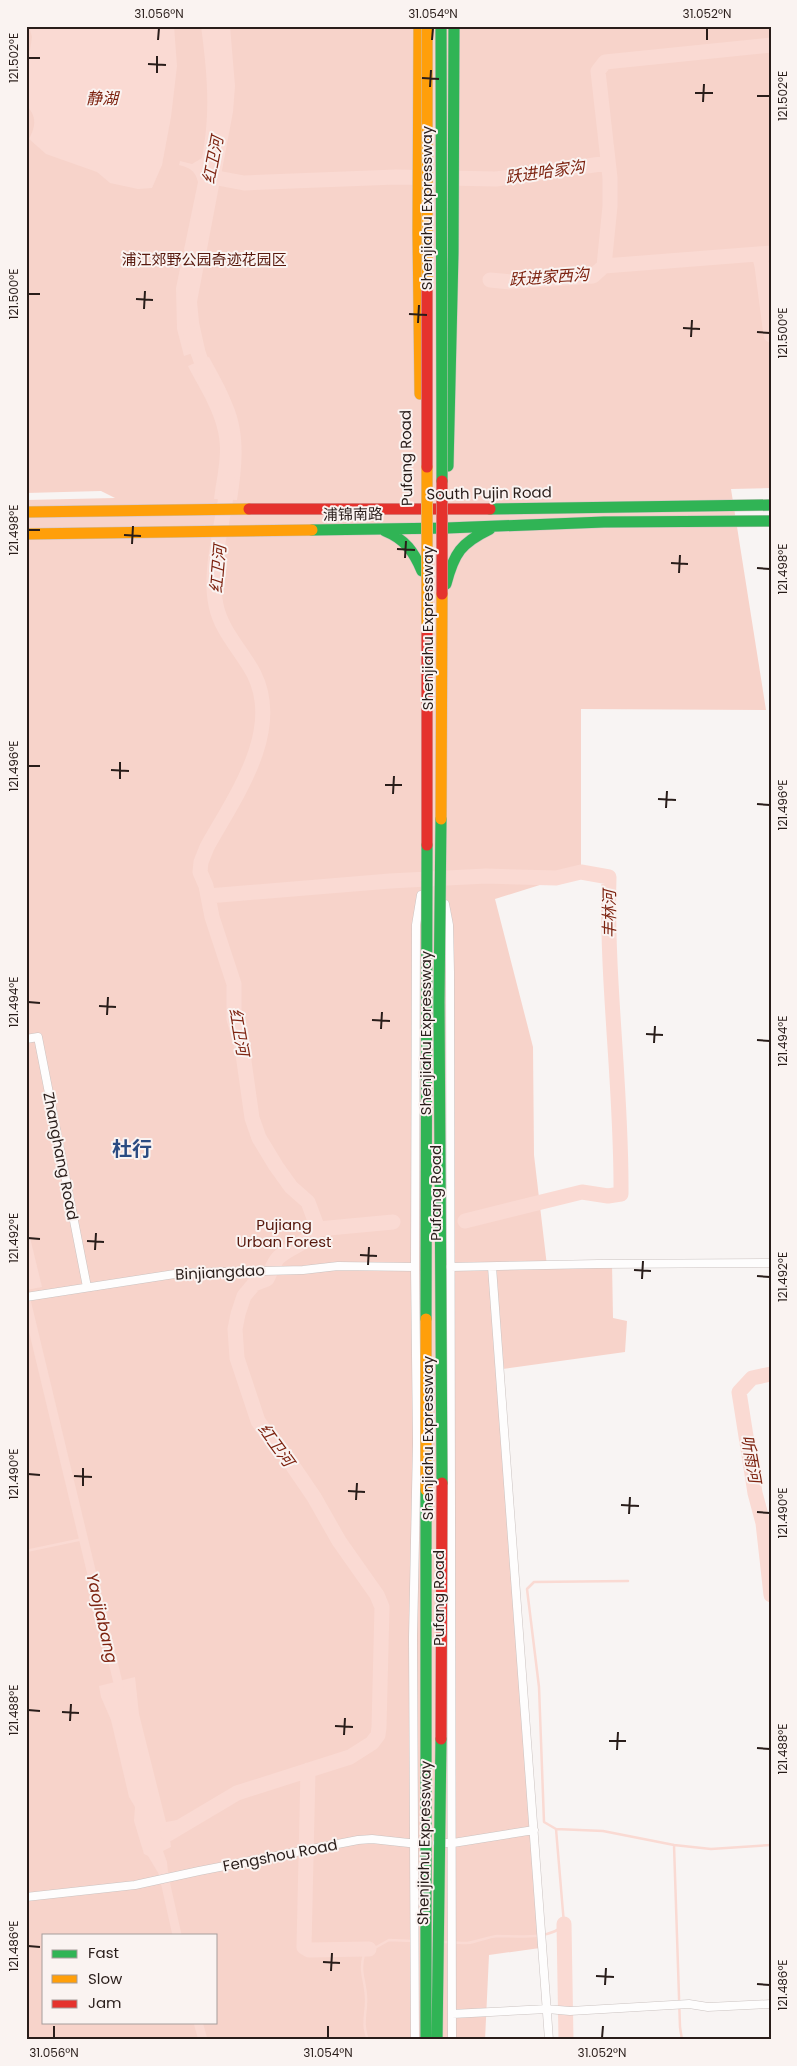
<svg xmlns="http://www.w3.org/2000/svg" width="797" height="2066" viewBox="0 0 797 2066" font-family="Poppins,'Noto Sans SC',sans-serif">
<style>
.green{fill:#f7d3ca;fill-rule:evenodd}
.water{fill:#fadad3}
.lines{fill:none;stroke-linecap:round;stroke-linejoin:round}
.stream{stroke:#fadad3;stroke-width:2.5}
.canal{stroke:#fadad3;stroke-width:9}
.river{stroke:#fadad3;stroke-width:15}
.street-casing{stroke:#cbc3c1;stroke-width:9}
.fast-casing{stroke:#cbc3c1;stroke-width:12}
.slow-casing{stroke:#cbc3c1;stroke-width:12}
.jam-casing{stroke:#cbc3c1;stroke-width:12}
.street{stroke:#fefdfd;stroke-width:8}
.fast{stroke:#30b455;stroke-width:11}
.slow{stroke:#ff9f0a;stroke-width:11}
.jam{stroke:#e5322d;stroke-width:11}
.fast-bridge-casing{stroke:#cbc3c1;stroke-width:12;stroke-linecap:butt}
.slow-bridge-casing{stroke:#cbc3c1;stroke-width:12;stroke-linecap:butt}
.jam-bridge-casing{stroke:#cbc3c1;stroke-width:12;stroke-linecap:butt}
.fast-bridge{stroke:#30b455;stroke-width:11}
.slow-bridge{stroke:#ff9f0a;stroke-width:11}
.jam-bridge{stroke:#e5322d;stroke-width:11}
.ticks{fill:none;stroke:#291d1a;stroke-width:2}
.labels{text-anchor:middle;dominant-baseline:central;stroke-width:4;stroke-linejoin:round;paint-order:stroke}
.street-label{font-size:15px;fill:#291d1a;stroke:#faf3f1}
.park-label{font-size:15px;fill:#57180c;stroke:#faf3f1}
.water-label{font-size:16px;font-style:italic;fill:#7d2310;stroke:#faf3f1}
.district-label{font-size:20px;font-weight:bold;fill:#2a4b82;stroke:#faf3f1}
.neatline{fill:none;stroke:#291d1a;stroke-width:2}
.ticks-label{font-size:12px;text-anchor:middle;fill:#291d1a}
</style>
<rect width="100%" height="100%" fill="#f8f4f3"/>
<path class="green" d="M26 26H771V488L731 489 766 710 581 709V872L495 899 533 1047 534 1155 547 1266 612 1263 613 1318 627 1321 625 1352 503 1369 540 1948 489 1955 485 2040H26V500L115 498 101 491 26 493ZM44 1935H216V2022H44Z"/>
<path class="water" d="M29 26H174L177 66 171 117 162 165 152 188 138 189 110 183 97 172 46 154 29 139C36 126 37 116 26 105V53L30 50 32 37Z
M201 26H230L235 86 233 112 197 302 199 322 205 349 184 356 177 329 176 288 198 182C195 170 190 168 179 165L180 161 192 164 202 158C211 110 207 73 201 26Z
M209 357C217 372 226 387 232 403 246 434 242 467 237 500L214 499C216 482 220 465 220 449 220 418 201 392 188 366Z
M26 1221 42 1287 26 1290Z
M135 1677 139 1714 166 1822 183 1819 187 1830 170 1839 171 1847 163 1851 167 1862 168 1873 160 1876 148 1856 144 1854 134 1821 135 1807 129 1797 111 1720 101 1697 99 1686Z"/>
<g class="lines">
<path class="stream" d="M26 1551 83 1539
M556 1829 544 1822 539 1687 527 1589 534 1582 628 1581
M674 1845 680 2027 682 2040
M444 1942C451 1942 459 1943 467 1943 477 1942 487 1937 497 1936 515 1936 553 1940 564 1924L556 1829 603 1831 674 1845 711 1849 771 1845
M368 2040C361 2022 367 2013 366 1997 365 1979 359 1972 364 1954L389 1940 413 1941"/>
<path class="canal" d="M26 1300 120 1691
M163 1872 177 1935
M198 2022 203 2040"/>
<path class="river" d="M771 45 605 62 598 71 610 178V206L604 266 771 253
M212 177 244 183 396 177 496 179 608 163
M759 254 762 266 771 335
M490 280 511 282 593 276 604 266
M191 333 208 380
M208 896 390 881 486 876 556 878 581 872 609 877C606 983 622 1088 621 1194L608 1196 582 1192 465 1221
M318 1229 393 1222
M771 1374 752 1378 739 1392 755 1493 763 1523 771 1595
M308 1770 304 1947 309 1950 369 1949
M168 1834 237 1793 350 1757 372 1743 378 1735 379 1727 382 1607 377 1595 339 1541 314 1497 286 1456 267 1434 258 1421 237 1358 235 1329 238 1314 244 1296 254 1284 267 1279C271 1271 273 1263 279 1257 291 1246 309 1243 318 1229L308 1202 291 1187 276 1166 259 1138 252 1118 242 1047 234 1019V984L212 917 206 886 200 872 201 862 207 847C234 798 283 732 254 674 242 651 221 631 216 605 208 568 225 518 228 480
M564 1924 566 2040"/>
<g class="street-casing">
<path id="street" d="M445 904 449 925 450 972 452 2040
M26 1039 38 1037 87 1287
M450 1267 598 1264 771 1263
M492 1267 549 2040
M26 1297 181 1273 303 1270 338 1266 415 1267
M437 1843H453L534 1830
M26 1897 135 1885 199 1871 358 1840 372 1839 418 1844
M452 2014 547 2009 570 2011 689 2004 708 2007 771 2004
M415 2040 413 1637 417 1443 415 1267 416 925 421 895"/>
</g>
<g class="fast-casing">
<path id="fast" d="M448 466 453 253 454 26
M490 509 771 505
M312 530 447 528 604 522 771 521
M385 531C405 539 414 552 422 571
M446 584C454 553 461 543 490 529"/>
</g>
<g class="slow-casing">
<path id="slow" d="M419 26 418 232 420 394
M26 512 249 509
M26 534 312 530"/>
</g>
<g class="jam-casing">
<path id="jam" d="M249 509H490"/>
</g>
<use href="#street" class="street"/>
<use href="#fast" class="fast"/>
<use href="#slow" class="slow"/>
<use href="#jam" class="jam"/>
<g class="fast-bridge-casing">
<path id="fast-bridge" d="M441 26 442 481
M441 819 439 1002 442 1483
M426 1319 427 845
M426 2040V1490
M437 2040 441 1739"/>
</g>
<g class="slow-bridge-casing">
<path id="slow-bridge" d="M427 288V26
M427 630V467
M441 819 442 594
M426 1490V1319"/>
</g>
<g class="jam-bridge-casing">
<path id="jam-bridge" d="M427 467V288
M442 481V594
M427 845V630
M441 1739 442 1483"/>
</g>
<use href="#fast-bridge" class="fast-bridge"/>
<use href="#slow-bridge" class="slow-bridge"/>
<use href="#jam-bridge" class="jam-bridge"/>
</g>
<path class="ticks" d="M158 40 159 28M432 40 433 28M707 40V28M28 58H40M148 64 166 65M157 73V56M422 78 439 79M430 87 431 70M695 93H713M757 96H770M703 102 704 84M28 294H40M136 299 153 300M144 309 145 291M409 314 427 315M418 323 419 305M683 328 700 329M757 332 770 333M691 337 692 320M28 530H40M124 535 141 536M132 544 133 526M397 549 415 550M405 558 406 541M671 563 688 564M757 568 770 569M679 573 680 555M28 766H40M111 770 129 771M120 779V762M385 785H402M393 794 394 776M658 799 676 800M757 804 770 805M666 808 667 791M28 1002 40 1003M99 1006 116 1007M107 1015 108 997M372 1020 390 1021M381 1029 382 1012M646 1034 663 1035M757 1040 770 1041M654 1043 655 1026M28 1238 40 1239M87 1241 104 1242M95 1250 96 1233M360 1255 377 1256M368 1265 369 1247M634 1270 651 1271M757 1276 770 1277M642 1279 643 1261M28 1474 40 1475M74 1476 92 1477M83 1486V1468M348 1491 365 1492M356 1500 357 1483M621 1505 639 1506M757 1512 770 1513M629 1514 630 1497M28 1710 40 1711M62 1712 79 1713M70 1721 71 1704M335 1726 353 1727M344 1735 345 1718M609 1741H626M757 1748 770 1749M617 1750 618 1732M28 1946 40 1947M323 1962 340 1963M331 1971 332 1953M596 1976 614 1977M757 1984 770 1985M605 1985 606 1968M54 2038V2026M328 2038V2026M602 2038 603 2026"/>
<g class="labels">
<g class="street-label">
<text transform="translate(426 208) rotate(-90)">Shenjiahu Expressway</text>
<text transform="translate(406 458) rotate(-91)">Pufang Road</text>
<text transform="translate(489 493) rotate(-1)">South Pujin Road</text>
<text transform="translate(353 514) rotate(-1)">浦锦南路</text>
<text transform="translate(427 628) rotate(-90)">Shenjiahu Expressway</text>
<text transform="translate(425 1033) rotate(-90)">Shenjiahu Expressway</text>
<text transform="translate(61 1156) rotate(79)">Zhanghang Road</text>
<text transform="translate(435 1193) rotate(-90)">Pufang Road</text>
<text transform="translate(220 1272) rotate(-3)">Binjiangdao</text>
<text transform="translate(427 1438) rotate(-90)">Shenjiahu Expressway</text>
<text transform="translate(438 1598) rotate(-90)">Pufang Road</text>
<text transform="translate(424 1843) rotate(-89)">Shenjiahu Expressway</text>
<text transform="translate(280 1855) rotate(-11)">Fengshou Road</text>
</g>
<g class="park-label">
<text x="204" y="259">浦江郊野公园奇迹花园区</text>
<text x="284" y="1224">Pujiang<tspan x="284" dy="17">Urban Forest</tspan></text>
</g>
<g class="water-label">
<text x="102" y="98">静湖</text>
<text transform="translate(213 160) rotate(-79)">红卫河</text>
<text transform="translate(545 172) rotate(-8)">跃进哈家沟</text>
<text transform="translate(549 277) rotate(-4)">跃进家西沟</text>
<text transform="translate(218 569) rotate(-85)">红卫河</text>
<text transform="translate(609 914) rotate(-90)">丰林河</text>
<text transform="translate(239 1032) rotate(80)">红卫河</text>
<text transform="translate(276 1445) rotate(54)">红卫河</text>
<text transform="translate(751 1459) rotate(80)">听雨河</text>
<text transform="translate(102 1618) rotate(77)">Yaojiabang</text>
</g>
<g class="district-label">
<text x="132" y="1149">杜行</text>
</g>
</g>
<rect width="797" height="2066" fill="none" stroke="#faf3f1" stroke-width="55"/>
<rect x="42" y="1934" width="175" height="90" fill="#faf3f1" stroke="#a69d9b"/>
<rect x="52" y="1950" width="25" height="8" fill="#30b455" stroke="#a69d9b"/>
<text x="88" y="1958" font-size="15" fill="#291d1a">Fast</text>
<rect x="52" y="1975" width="25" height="8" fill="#ff9f0a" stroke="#a69d9b"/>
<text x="88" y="1984" font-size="15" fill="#291d1a">Slow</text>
<rect x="52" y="2000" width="25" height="8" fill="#e5322d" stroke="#a69d9b"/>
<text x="88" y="2008" font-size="15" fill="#291d1a">Jam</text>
<rect x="28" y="28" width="742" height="2010" class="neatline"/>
<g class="ticks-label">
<text x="159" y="18">31.056°N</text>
<text x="433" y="18">31.054°N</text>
<text x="707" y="18">31.052°N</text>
<text transform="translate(14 58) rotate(-90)" y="4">121.502°E</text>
<text transform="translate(783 96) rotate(-90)" y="4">121.502°E</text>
<text transform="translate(14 294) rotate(-90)" y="4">121.500°E</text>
<text transform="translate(783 333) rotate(-90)" y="4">121.500°E</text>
<text transform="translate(14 530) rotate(-90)" y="4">121.498°E</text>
<text transform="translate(783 569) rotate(-90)" y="4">121.498°E</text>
<text transform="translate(14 766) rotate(-90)" y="4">121.496°E</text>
<text transform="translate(783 805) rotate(-90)" y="4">121.496°E</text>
<text transform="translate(14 1002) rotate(-90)" y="4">121.494°E</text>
<text transform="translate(783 1041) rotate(-90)" y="4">121.494°E</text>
<text transform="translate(14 1238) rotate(-90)" y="4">121.492°E</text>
<text transform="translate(783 1277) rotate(-90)" y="4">121.492°E</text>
<text transform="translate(14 1474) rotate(-90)" y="4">121.490°E</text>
<text transform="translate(783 1513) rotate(-90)" y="4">121.490°E</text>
<text transform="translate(14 1710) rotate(-90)" y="4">121.488°E</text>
<text transform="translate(783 1749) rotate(-90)" y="4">121.488°E</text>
<text transform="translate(14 1946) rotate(-90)" y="4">121.486°E</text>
<text transform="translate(783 1985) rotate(-90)" y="4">121.486°E</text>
<text x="54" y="2057">31.056°N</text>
<text x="328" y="2057">31.054°N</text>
<text x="602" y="2057">31.052°N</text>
</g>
</svg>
